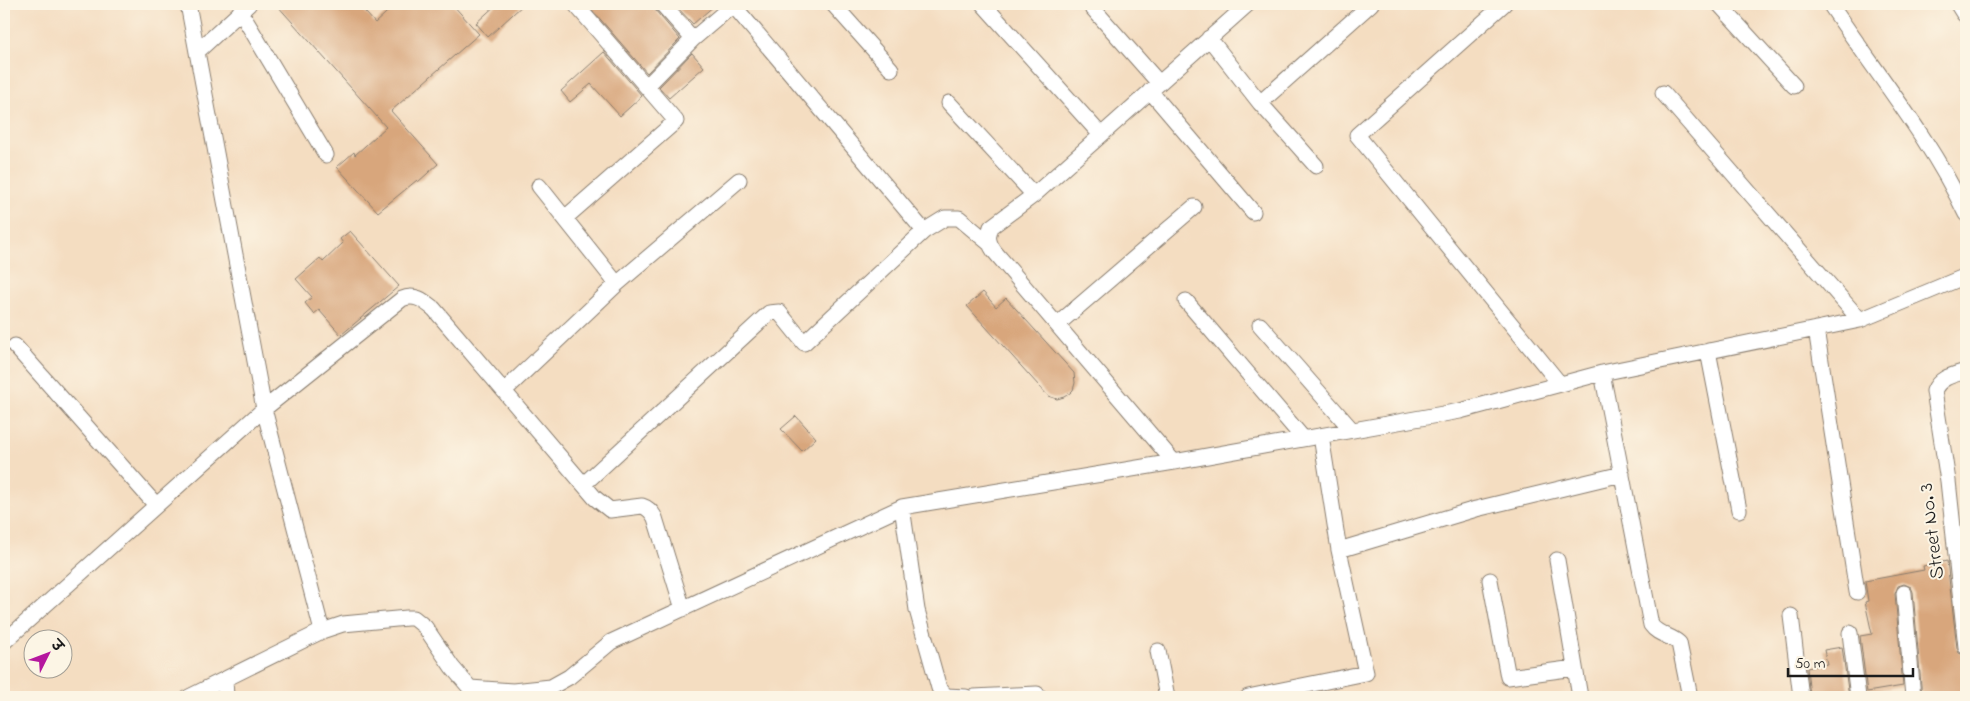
<svg xmlns="http://www.w3.org/2000/svg" width="1970" height="701" viewBox="0 0 1970 701" font-family="'Indie Flower','Playpen Sans Deva',sans-serif">
<style>
.building{fill:#d8a67b}
.lines{fill:none;stroke-linecap:round;stroke-linejoin:round}
.street-casing{stroke:#887c6e;stroke-width:17}
.secondary-casing{stroke:#887c6e;stroke-width:23}
.street{stroke:#fff;stroke-width:15}
.secondary{stroke:#fff;stroke-width:21}
.labels{text-anchor:middle;dominant-baseline:central;stroke-width:4;stroke-linejoin:round;paint-order:stroke}
.street-label{font-size:20px;fill:#1c1c1c;stroke:#fcf5e5}
</style>
<rect width="100%" height="100%" fill="#fcf5e5"/>
<filter id="ink" filterUnits="userSpaceOnUse"><feTurbulence type="fractalNoise" baseFrequency=".02" numOctaves="2"/><feDisplacementMap in="SourceGraphic" scale="10" xChannelSelector="R" yChannelSelector="G"/><feConvolveMatrix kernelMatrix="1 2 1 2 8 2 1 2 1" color-interpolation-filters="sRGB"/></filter>
<filter id="wash" filterUnits="userSpaceOnUse"><feTurbulence type="fractalNoise" baseFrequency=".0096" numOctaves="4" result="noise"/><feDisplacementMap in="SourceGraphic" scale="20" xChannelSelector="R" yChannelSelector="G"/><feGaussianBlur stdDeviation="1.12" result="paint"/><feColorMatrix in="noise" values="0 0 0 0 0 0 0 0 0 0 0 0 0 0 0 0 0 1.4 0 .05"/><feComposite in="paint" operator="in"/></filter>
<g filter="url(#wash)">
<rect width="100%" height="100%" fill="#f4ddc1"/>
<g id="blocks">
<path class="building" d="M276 4H358L375 23 396 4H452L479 34 391 111 438 164 418 182 417 180 378 212 337 167 354 152 355 155 386 127Z
M497 4H524L488 37 476 23Z
M587 4H653L655 10 680 39 647 73Z
M674 4H716L693 24Z
M604 52 642 96 620 116 591 84 570 102 561 91Z
M692 53 704 67 669 98 659 87Z
M350 231 399 286 341 335 319 310 314 314 305 303 312 297 296 279 320 258 323 262 343 243 340 239Z
M983 292 996 307 1006 298 1074 373 1075 383 1073 390 1070 393 1064 397 1057 399 1048 396 967 306Z
M796 416 816 438 802 451 781 429Z
M1947 561 1957 648 1959 653 1966 656V666H1963L1966 692 1940 697H1922L1913 592 1911 587 1904 584 1898 586 1895 594 1903 686 1867 692 1860 636 1872 634 1865 602 1868 601 1865 581 1924 570 1923 566Z
M1842 647 1849 697H1810L1807 668 1827 664 1824 650Z"/>
</g>
</g>
<g filter="url(#ink)">
<use href="#blocks" fill-opacity="0" stroke="#887c6e" stroke-width="1"/>
<g class="lines">
<g class="street-casing">
<path id="street" d="M188 4 264 409 322 631
M662 4 693 39
M833 4 891 69
M983 4 1101 135
M1089 4 1159 83
M1504 4 1357 135 1560 384
M1719 4 1794 86
M1830 4C1876 73 1930 138 1966 214
M733 5 924 231
M240 11 326 155
M1209 38 1260 103 1316 166
M198 51 249 4
M647 86 693 39 734 4
M1150 91 1253 212
M1663 93 1860 320
M949 103 1034 195
M1260 103 1371 4
M539 186 617 284
M565 218 676 121 575 4
M1186 301 1303 438
M1058 324 1194 207
M1260 325 1352 430
M1816 329 1857 592
M15 346 156 505
M1708 351 1739 510
M1966 371C1953 375 1940 377 1934 391L1948 481 1966 647
M1602 373 1651 625C1658 635 1670 635 1679 643L1690 697
M504 391 617 284 739 180
M1174 462 994 251C988 242 987 237 991 227L1034 195 1248 4
M584 484 769 313 779 312 804 343 924 231 945 218H959L989 243
M902 507 917 610 939 688 946 696 966 697
M1339 550 1476 509 1622 474
M1557 560 1580 697
M1490 580 1508 677 1575 668
M1904 593 1913 697
M1791 616 1801 697
M1850 633 1858 697
M4 642 264 409 402 299C415 293 424 301 434 309L595 498 610 510 642 506C649 508 652 512 655 518L683 609
M1158 651 1167 697
M225 679 226 697
M189 697 322 631 343 624 407 618H414L425 627 452 667 470 688 513 691 551 687 569 677 611 642 902 507 1174 462 1460 411 1602 373 1860 320 1966 276
M974 697 1037 694
M1248 697 1366 673 1339 550 1321 436"/>
</g>
<g class="secondary-casing">
<path id="secondary" d="M1961 4 1966 12"/>
</g>
<use href="#street" class="street"/>
<use href="#secondary" class="secondary"/>
</g>
</g>
<g class="labels">
<g class="street-label">
<text transform="translate(1933 531) rotate(-97)">Street No. 3</text>
</g>
</g>
<rect width="1970" height="701" fill="none" stroke="#fcf5e5" stroke-width="20"/>
<g transform="translate(48 654) rotate(48)"><circle r="24" fill="#fcf5e5" stroke="#a29e95"/>
<path d="M0-4L9 19L0 12L-9 19Z" fill="#b5179e"/>
<text y="-8" font-size="14" font-weight="bold" text-anchor="middle" fill="#1c1c1c">उ</text>
</g>
<path d="M1788 668v8h125v-8" fill="none" stroke="#1c1c1c" stroke-width="2.5"/>
<text x="1795" y="668" font-size="15" fill="#1c1c1c" stroke="#fcf5e5" stroke-width="4" paint-order="stroke">50 m</text>
</svg>
